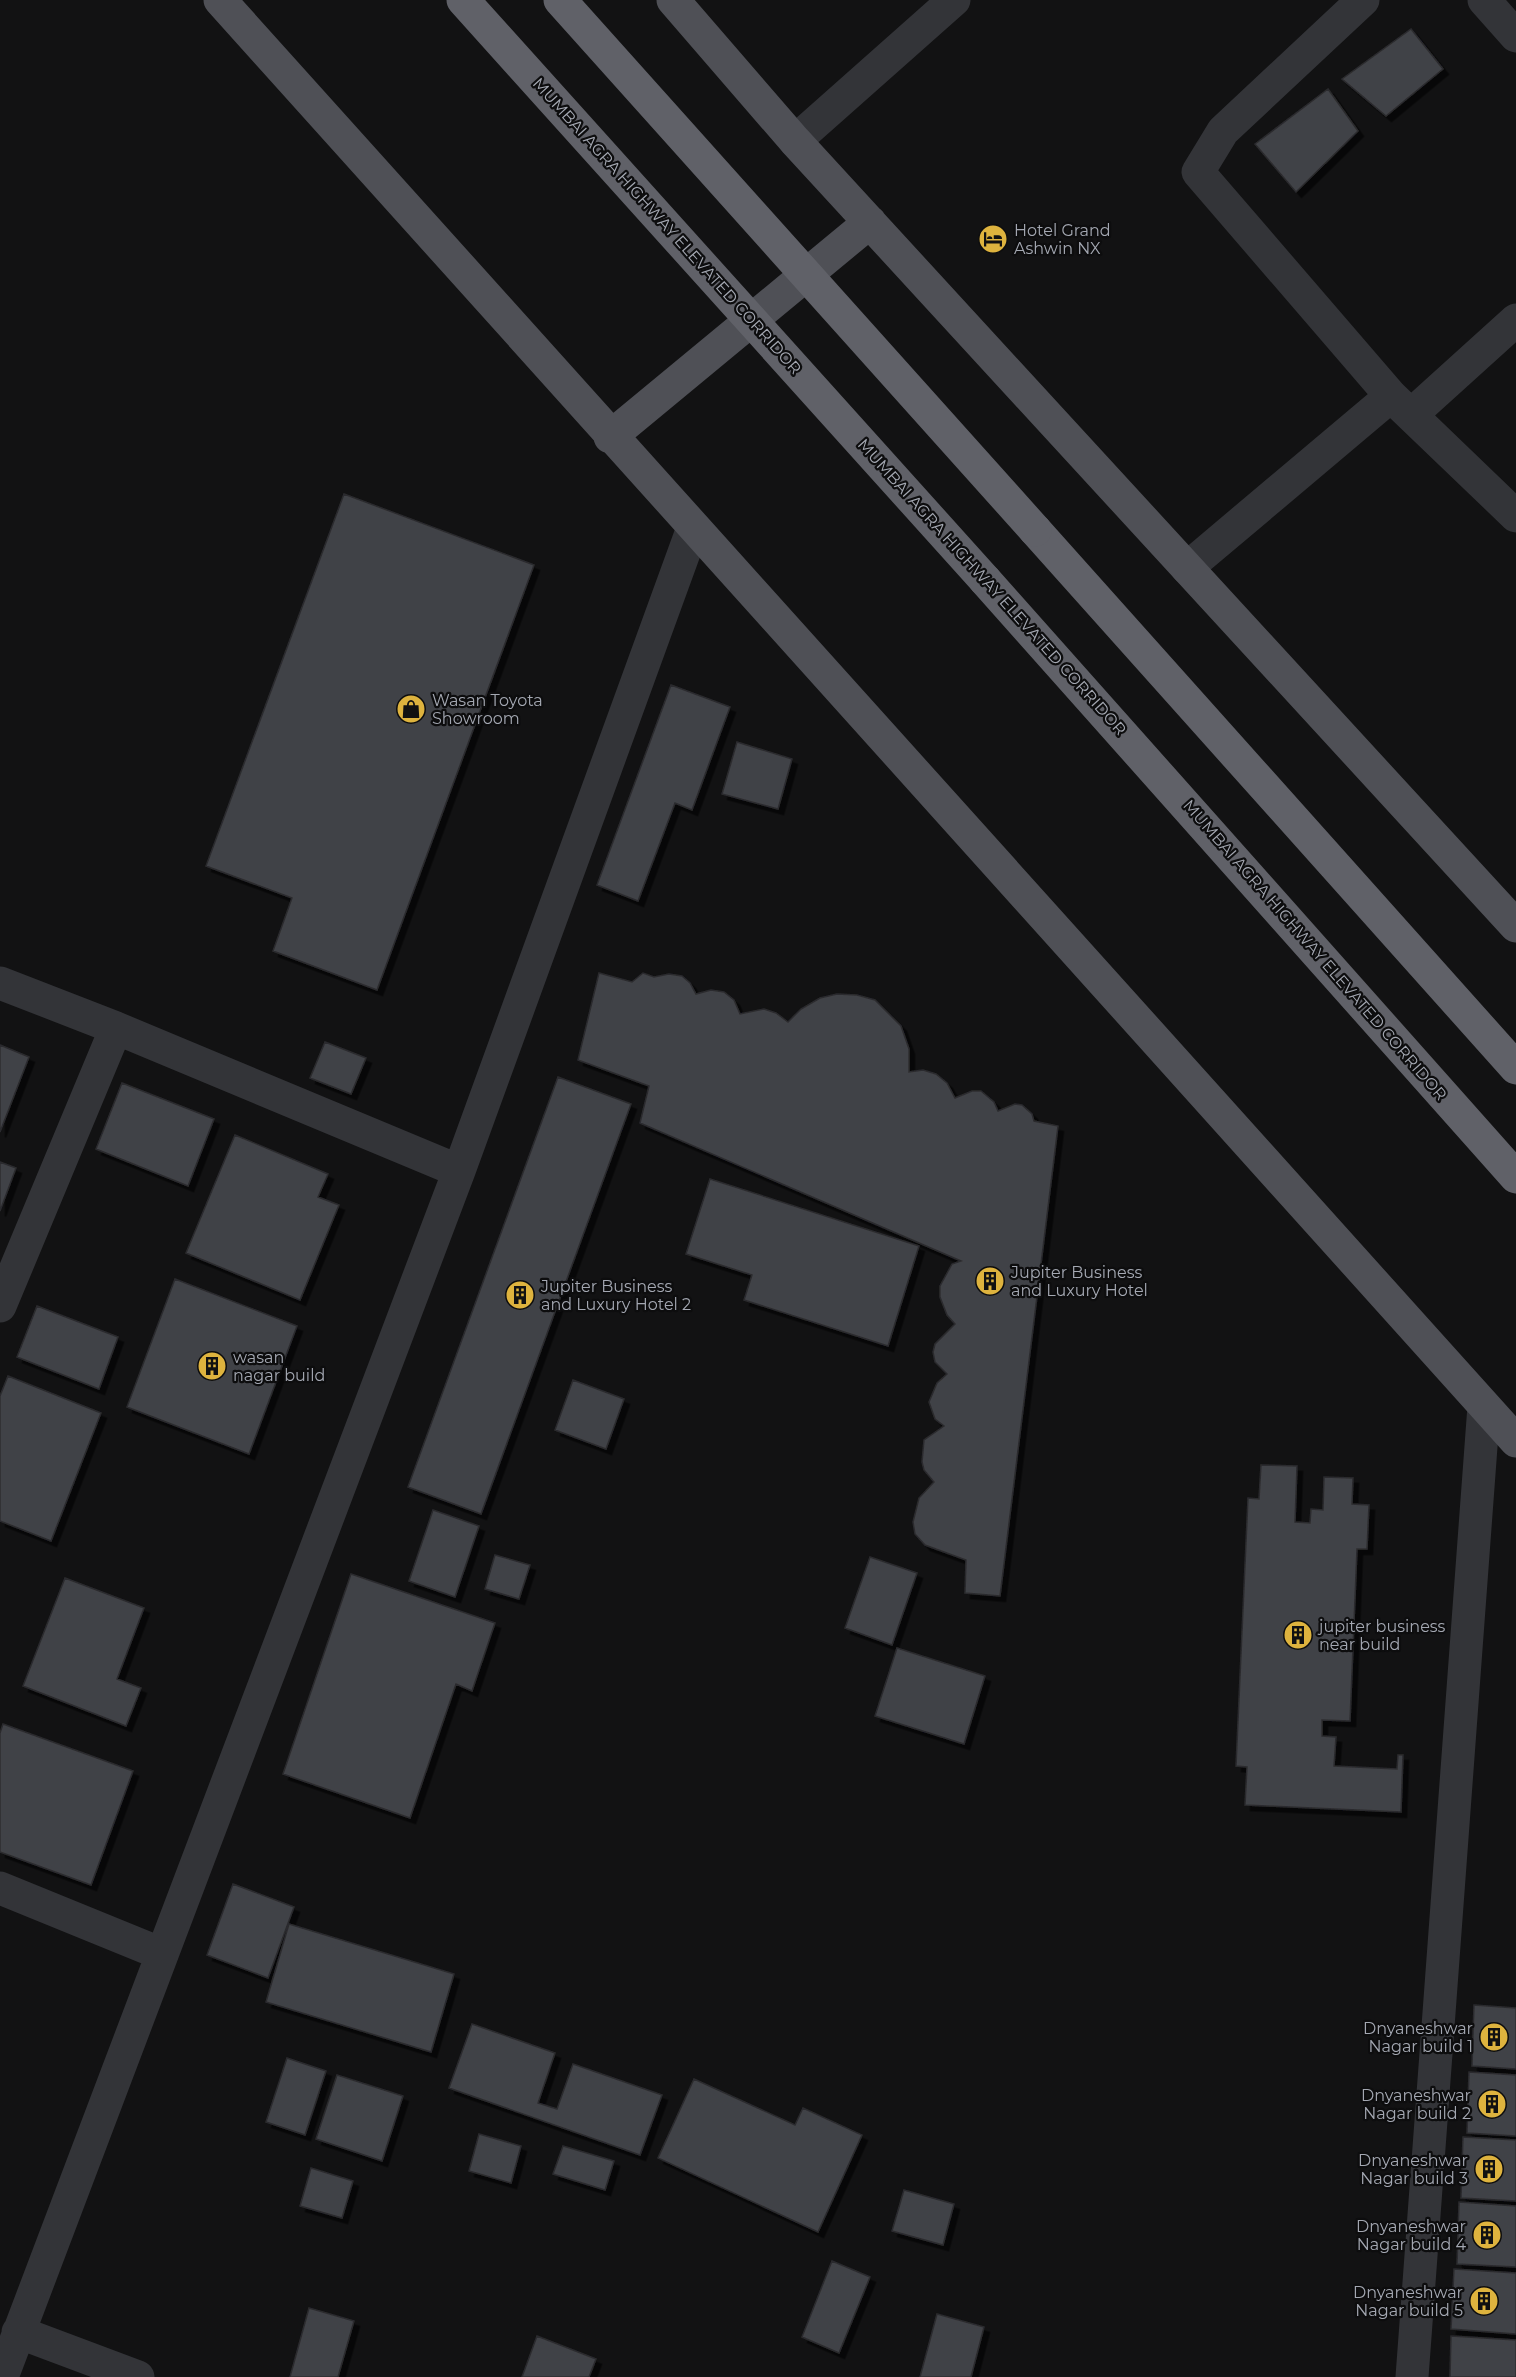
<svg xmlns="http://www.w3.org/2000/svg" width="1516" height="2377" viewBox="0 0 1516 2377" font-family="Montserrat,sans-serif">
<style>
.building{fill:#414246;stroke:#2c2c2f;stroke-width:1.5;filter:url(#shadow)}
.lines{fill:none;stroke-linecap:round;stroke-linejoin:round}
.street{stroke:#333438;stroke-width:33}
.primary{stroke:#4f5056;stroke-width:33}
.highway{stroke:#606168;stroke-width:33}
.highway-bridge{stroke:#606168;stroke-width:33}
.labels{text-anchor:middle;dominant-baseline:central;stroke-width:4.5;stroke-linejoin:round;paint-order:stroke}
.street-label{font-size:16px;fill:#a4a8b2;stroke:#0d0d0e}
.poi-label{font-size:16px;fill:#a4a8b2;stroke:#0d0d0e;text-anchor:start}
</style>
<defs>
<filter id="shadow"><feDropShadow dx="5.5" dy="5.5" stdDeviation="0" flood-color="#0009"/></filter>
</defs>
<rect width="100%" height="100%" fill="#121213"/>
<path class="building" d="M1411 29 1443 69 1386 116 1342 79Z
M1328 89 1358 131 1296 192 1255 144Z
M344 494 534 565 377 990 273 951 292 898 206 866Z
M671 685 730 707 692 810 675 803 638 901 597 885Z
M737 742 792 759 778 809 722 794Z
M599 973 632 982 643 973 654 977 669 974 682 976 690 983 696 994 711 990 724 992 734 1000 740 1014 764 1009 776 1013 788 1022 801 1009 820 998 837 994 857 995 875 1000 901 1026 909 1049V1072L923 1070 936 1074 947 1083 955 1098 972 1091H981L994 1102 998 1111 1015 1104 1022 1105 1032 1114 1034 1121 1058 1126 1000 1596 965 1593 966 1560 925 1545 915 1534 913 1522 919 1498 934 1482 924 1470 922 1462 924 1440 944 1426 935 1419 929 1402 937 1383 947 1374 935 1362 933 1352 935 1344 955 1324 947 1315 940 1297V1286L952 1264 961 1261 640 1123 649 1086 578 1060Z
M325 1042 366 1058 351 1094 310 1078Z
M0 1045 29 1057 0 1132Z
M558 1077 631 1104 481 1514 408 1487Z
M122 1083 214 1119 188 1186 96 1149Z
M235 1135 328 1174 318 1197 339 1205 300 1300 186 1253Z
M0 1162 16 1168 0 1211Z
M710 1179 919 1246 888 1346 744 1300 752 1275 686 1254Z
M175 1279 297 1326 249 1454 127 1407Z
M37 1306 118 1337 99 1389 17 1357Z
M8 1376 101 1413 51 1541 0 1521V1396Z
M573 1380 624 1399 606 1449 555 1430Z
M1261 1465 1297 1466 1295 1522 1310 1523 1311 1509 1323 1510 1324 1477 1353 1478 1352 1504 1369 1505 1367 1549H1357L1350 1721 1322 1720V1736L1336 1737 1334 1766 1397 1769 1398 1755H1403L1401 1812 1245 1805 1247 1767 1236 1766 1248 1498 1259 1499Z
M433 1510 479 1526 455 1597 409 1581Z
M495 1555 530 1565 519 1599 485 1589Z
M870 1557 917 1573 892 1645 845 1628Z
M351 1574 495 1623 472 1691 456 1684 410 1818 283 1774Z
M65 1578 144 1608 117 1679 141 1688 126 1726 23 1686Z
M897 1648 985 1676 964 1744 875 1716Z
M3 1724 133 1771 91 1885 0 1852V1733Z
M233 1884 294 1907 268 1978 207 1955Z
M289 1924 454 1974 431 2052 266 2002Z
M1474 2005 1516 2008V2069L1472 2066Z
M472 2024 555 2053 538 2103 557 2109 573 2064 662 2095 640 2155 449 2088Z
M287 2058 326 2071 305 2135 266 2122Z
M1469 2072 1516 2075V2136L1467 2133Z
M337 2075 403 2096 382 2161 316 2139Z
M694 2079 795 2125 803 2108 862 2135 818 2232 658 2158Z
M479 2134 521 2146 511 2183 469 2171Z
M1463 2137 1516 2140V2201L1461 2198Z
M563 2146 614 2161 605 2190 553 2174Z
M311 2168 353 2181 342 2218 300 2206Z
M904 2190 954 2204 943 2245 892 2231Z
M1459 2202 1516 2206V2267L1457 2264Z
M832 2261 870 2277 839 2353 802 2337Z
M1454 2269 1516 2273V2334L1451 2329Z
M309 2308 354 2321 338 2377H290Z
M937 2314 984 2327 971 2377H920Z
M537 2336 596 2359 589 2377H522Z
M1451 2336 1516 2340V2377H1450Z"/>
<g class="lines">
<path class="street" d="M1363 0 1223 131 1198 172 1391 396 1516 516
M1484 0 1516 36
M795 141 954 0
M1411 415 1516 320
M1187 568 1391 396
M0 983 116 1028 459 1171
M0 1306 116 1028
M0 1888 162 1954
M18 2332 138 2377
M2 2377 459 1171 693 528
M1412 2377 1484 1406"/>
<path class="primary" d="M220 0 1516 1441
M673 0 795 141 1516 926
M610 437 870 222"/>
<path class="highway" d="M1035 530 1516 1068
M985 580 1516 1177"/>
<path class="highway-bridge" d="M463 0 985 580
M560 0 1035 530"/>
</g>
<defs>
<g id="hotel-disc" transform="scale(1.5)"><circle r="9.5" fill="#deb33e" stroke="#0d0d0e"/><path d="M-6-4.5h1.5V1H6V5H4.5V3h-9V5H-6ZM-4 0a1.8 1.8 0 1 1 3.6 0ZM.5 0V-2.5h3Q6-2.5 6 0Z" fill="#111"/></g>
<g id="shop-disc" transform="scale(1.5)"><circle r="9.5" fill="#deb33e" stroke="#0d0d0e"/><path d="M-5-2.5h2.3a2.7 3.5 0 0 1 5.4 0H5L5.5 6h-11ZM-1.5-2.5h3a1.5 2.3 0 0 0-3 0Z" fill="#111"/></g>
<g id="building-disc" transform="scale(1.5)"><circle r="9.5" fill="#deb33e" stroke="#0d0d0e"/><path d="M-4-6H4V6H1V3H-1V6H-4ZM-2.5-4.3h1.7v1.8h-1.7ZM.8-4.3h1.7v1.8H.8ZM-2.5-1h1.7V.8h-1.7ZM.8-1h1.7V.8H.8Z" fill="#111"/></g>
</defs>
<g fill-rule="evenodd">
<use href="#hotel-disc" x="993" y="239"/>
<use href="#shop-disc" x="411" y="709"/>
<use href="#building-disc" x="990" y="1281"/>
<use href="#building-disc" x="520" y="1295"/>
<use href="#building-disc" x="212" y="1366"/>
<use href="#building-disc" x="1298" y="1635"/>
<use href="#building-disc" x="1494" y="2037"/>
<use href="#building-disc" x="1492" y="2104"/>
<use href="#building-disc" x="1489" y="2169"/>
<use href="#building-disc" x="1487" y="2235"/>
<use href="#building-disc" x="1484" y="2301"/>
</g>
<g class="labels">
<g class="street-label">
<text transform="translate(667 226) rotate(48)">MUMBAI AGRA HIGHWAY ELEVATED CORRIDOR</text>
<text transform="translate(992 587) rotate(48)">MUMBAI AGRA HIGHWAY ELEVATED CORRIDOR</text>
<text transform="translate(1315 950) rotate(49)">MUMBAI AGRA HIGHWAY ELEVATED CORRIDOR</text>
</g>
<g class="poi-label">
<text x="1014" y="230">Hotel Grand<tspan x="1014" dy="18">Ashwin NX</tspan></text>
<text x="432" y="700">Wasan Toyota<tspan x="432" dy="18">Showroom</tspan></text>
<text x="1011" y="1272">Jupiter Business<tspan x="1011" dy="18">and Luxury Hotel</tspan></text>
<text x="541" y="1286">Jupiter Business<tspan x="541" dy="18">and Luxury Hotel 2</tspan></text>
<text x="233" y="1357">wasan<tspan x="233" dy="18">nagar build</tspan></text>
<text x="1319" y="1626">jupiter business<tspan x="1319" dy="18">near build</tspan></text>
<text x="1473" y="2028" text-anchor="end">Dnyaneshwar<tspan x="1473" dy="18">Nagar build 1</tspan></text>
<text x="1471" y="2095" text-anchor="end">Dnyaneshwar<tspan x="1471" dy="18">Nagar build 2</tspan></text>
<text x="1468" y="2160" text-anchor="end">Dnyaneshwar<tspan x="1468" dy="18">Nagar build 3</tspan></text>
<text x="1466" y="2226" text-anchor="end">Dnyaneshwar<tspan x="1466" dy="18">Nagar build 4</tspan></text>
<text x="1463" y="2292" text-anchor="end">Dnyaneshwar<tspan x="1463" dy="18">Nagar build 5</tspan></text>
</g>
</g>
</svg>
